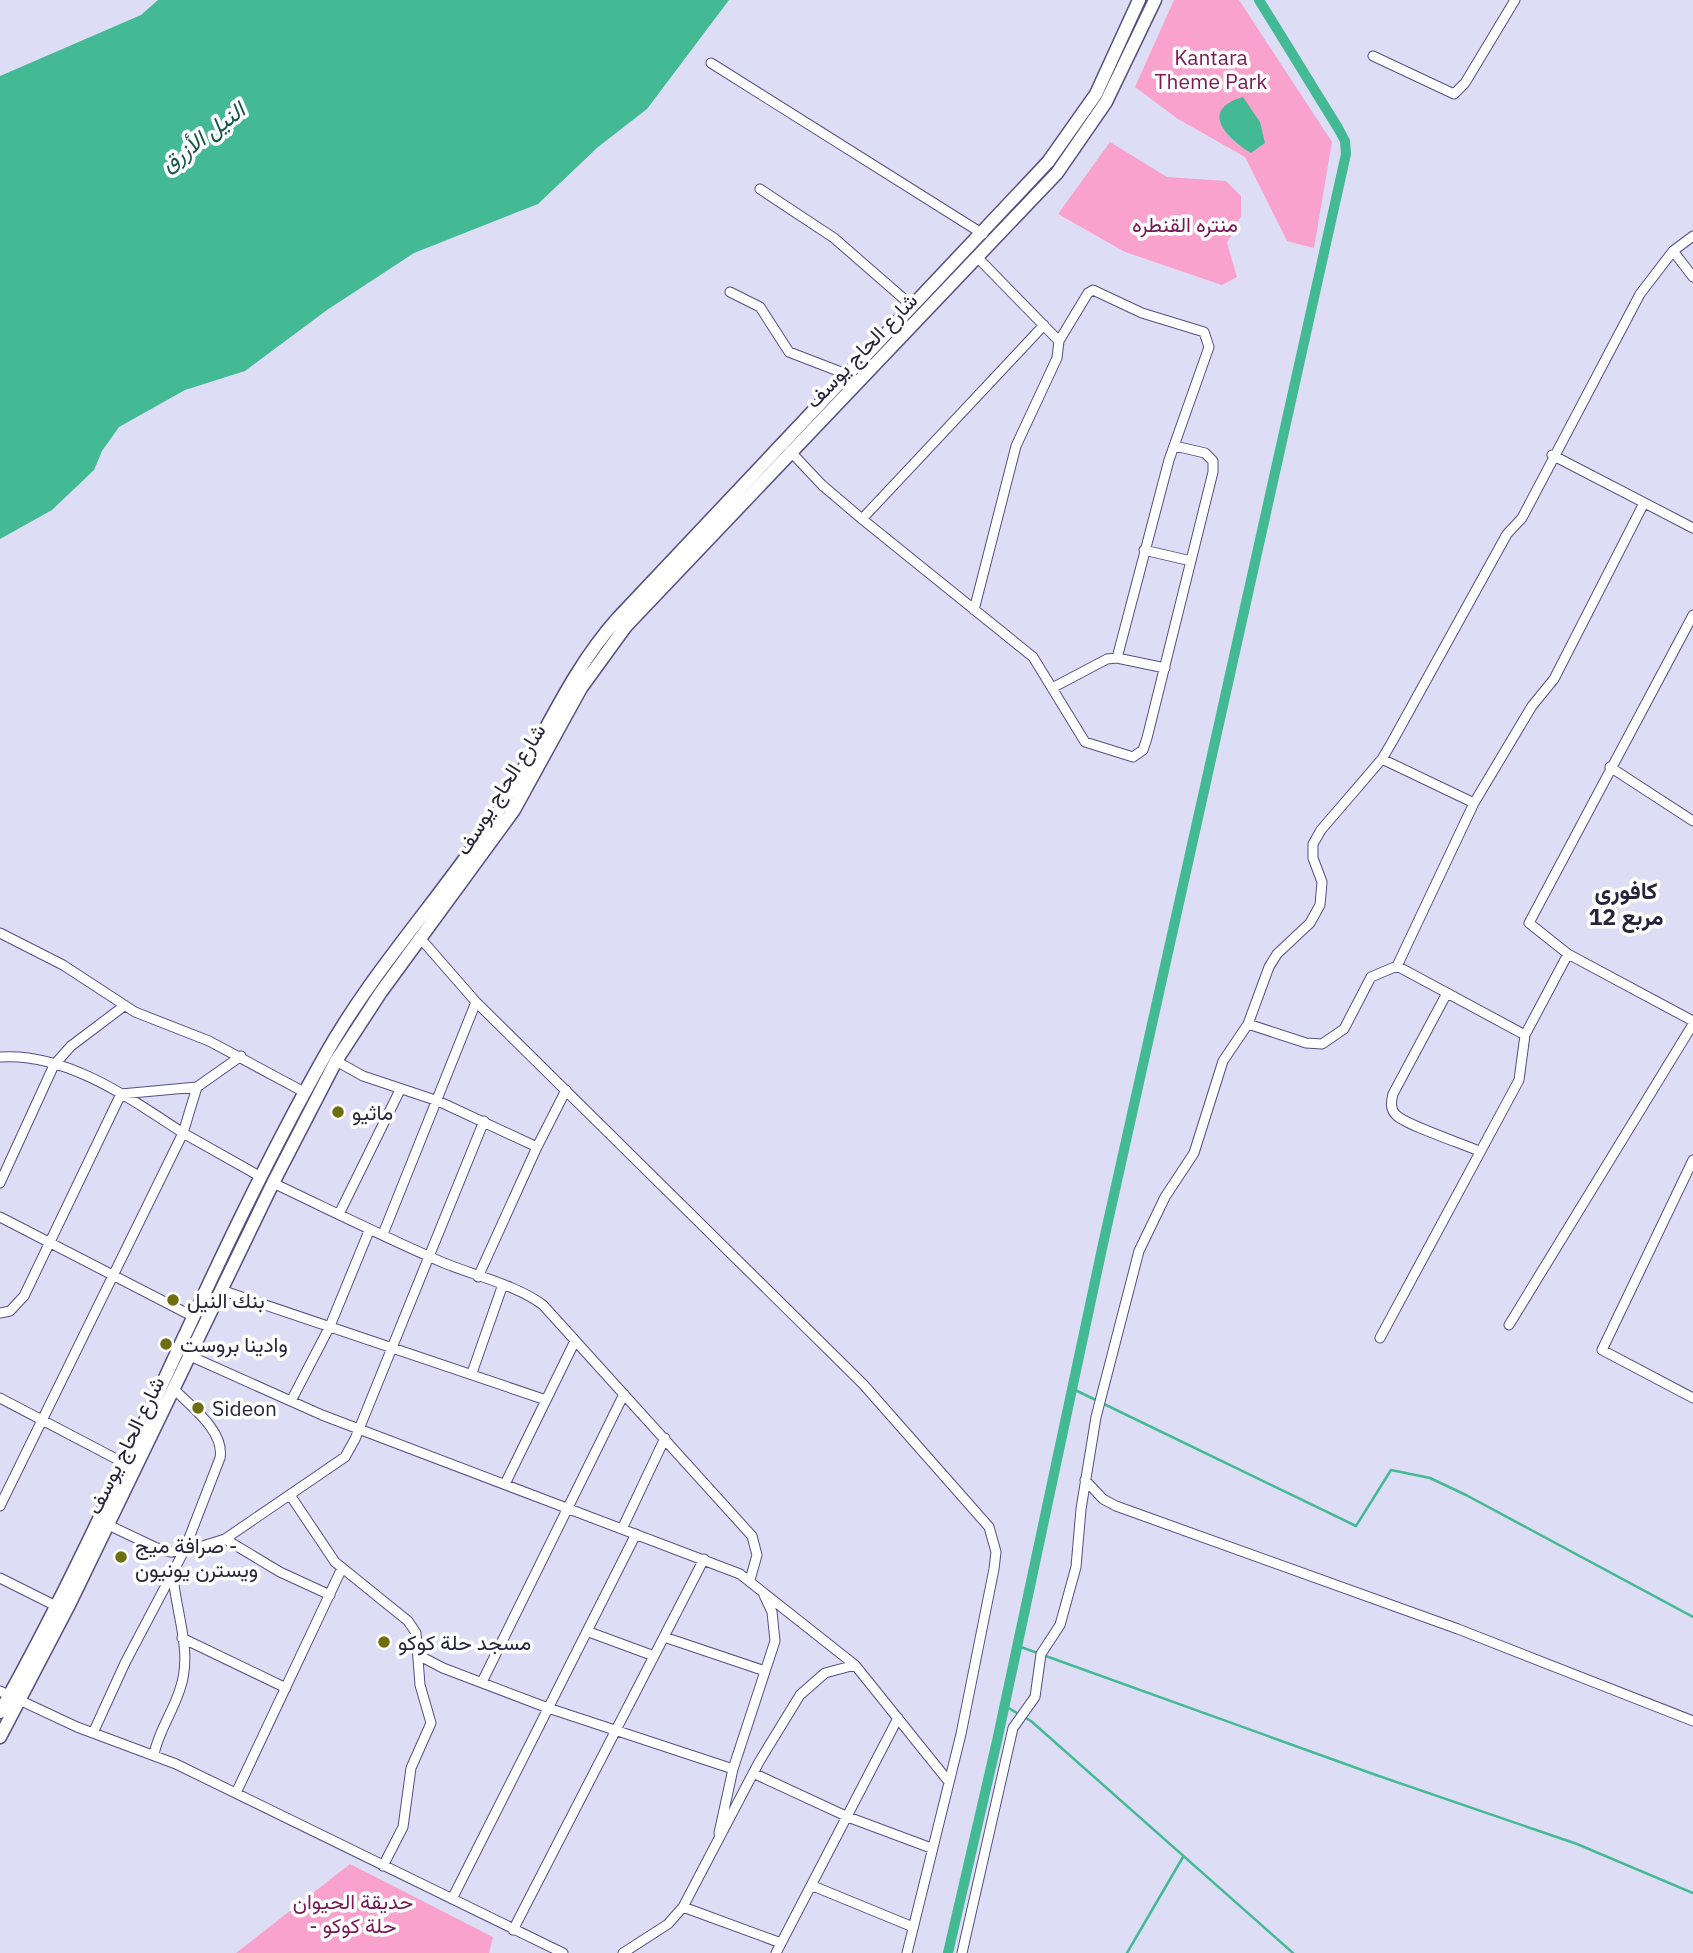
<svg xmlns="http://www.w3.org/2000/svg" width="1693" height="1953" viewBox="0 0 1693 1953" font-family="'IBM Plex Sans',Vazirmatn,sans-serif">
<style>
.green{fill:#f9a2ce}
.water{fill:#43ba94}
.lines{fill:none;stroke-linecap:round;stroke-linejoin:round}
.stream{stroke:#43ba94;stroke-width:2.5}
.canal{stroke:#43ba94;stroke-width:10}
.street-casing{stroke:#564f84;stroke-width:11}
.secondary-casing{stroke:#564f84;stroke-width:15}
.street{stroke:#fff;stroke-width:9}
.secondary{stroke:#fff;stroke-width:12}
.poi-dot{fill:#6f6e0e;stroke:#fff;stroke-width:2.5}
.labels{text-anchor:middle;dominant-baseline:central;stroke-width:7;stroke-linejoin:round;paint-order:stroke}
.park-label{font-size:21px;fill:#7a1954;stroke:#fff}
.street-label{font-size:21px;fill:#27243b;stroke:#fff}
.poi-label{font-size:21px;fill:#27243b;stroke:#fff;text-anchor:start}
.water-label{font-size:23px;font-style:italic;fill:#165642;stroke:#fff}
.neighbourhood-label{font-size:23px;font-weight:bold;fill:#27243b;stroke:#fff}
</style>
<rect width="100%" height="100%" fill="#deddf6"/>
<path class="green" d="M1174 0H1239L1332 142 1314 248 1287 241 1245 157 1178 119 1135 87Z
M1110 142 1167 177 1226 181 1241 196V216L1227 243 1237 277 1222 285 1125 252 1058 214Z
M350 1864 493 1937 489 1953H236Z"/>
<path class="water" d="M158 0H729L647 109 598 147 538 204 414 253 327 310 245 371 185 390 119 427 102 451 94 470 52 510 0 539V76L141 15Z
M1243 97 1260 122 1265 143 1251 153C1227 138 1198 110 1243 97Z"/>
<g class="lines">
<path class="stream" d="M1073 1389 1356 1526 1391 1470 1430 1478 1466 1495 1693 1617
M1018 1646 1376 1775 1577 1844 1693 1893
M1005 1706 1031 1721 1293 1953
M1127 1953 1183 1857"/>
<path class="canal" d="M948 1953 997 1741 1103 1244 1346 154 1345 141 1338 128 1259 0"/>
<g class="street-casing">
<path id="street" d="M1373 56 1454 94 1465 83 1515 0
M711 63 983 234
M760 189 834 238 912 306
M1673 251 1693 277
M977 257 1059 341
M730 292 760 307 789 352 846 374
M790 451 822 485 862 519 1033 657 1085 742 1133 757 1143 750 1147 738 1213 472V461L1205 453 1175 446
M1552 455 1693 528
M862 519 1044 325
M1144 550 1191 561
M974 610 1016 446 1057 358 1059 341 1088 293 1093 290 1142 313 1204 332 1209 347 1169 460 1117 658
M1693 615 1529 923 1568 954 1693 1021
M1054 687 1107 659 1117 658 1165 668
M1382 759 1474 803 1532 706 1554 679 1644 503
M1610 767 1693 821
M0 933 63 965 135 1012 209 1041 304 1092
M421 939 476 1002 863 1384 989 1527 996 1552 994 1569 961 1734 907 1953
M1397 966 1474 803
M1447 993 1393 1094C1391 1102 1390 1109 1396 1115 1406 1125 1463 1144 1479 1151
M1248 1024 1306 1043 1322 1044 1344 1029 1371 977 1397 966 1525 1035
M0 1057C66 1052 131 1099 183 1133L197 1087 241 1056
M336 1061 363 1076 438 1101 537 1147
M1693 1160 1602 1350 1693 1398
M0 1183 54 1065 71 1046 124 1006
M273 1183C330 1210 386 1238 444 1263 476 1276 516 1285 543 1305L752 1536 757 1555 750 1580
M339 1214 400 1090
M0 1217 194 1317
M383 1234 476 1002
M478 1277 537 1147 566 1090
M221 1290 546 1400
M0 1313 10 1311 24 1296 121 1094 197 1087
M1509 1325 1693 1024
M1380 1338 1519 1080 1525 1035 1568 954
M190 1356 322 1415 740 1574 855 1665 949 1782
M472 1373 502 1287
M0 1398 124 1463
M291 1401 330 1326 369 1231
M1085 1480 1103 1499 1116 1506 1458 1629 1693 1721
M505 1484 574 1343
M290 1495 335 1562 408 1621 416 1633 420 1685 431 1723 411 1768 403 1827 383 1866
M0 1506 183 1133 261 1177
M104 1523 161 1550 171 1552 193 1549 225 1539 345 1457 355 1439 484 1121
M622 1529 665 1438
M225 1539 280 1572 330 1595
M0 1578 56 1606
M589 1632 654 1656
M664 1637 765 1671
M182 1638 286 1688
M418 1655 443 1668 548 1708 733 1769
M482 1682 624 1394
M0 1691 77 1727 176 1764 563 1953
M93 1733 125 1663 184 1551 220 1458C225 1431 191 1407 174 1389
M154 1754C159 1730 173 1712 180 1689 193 1653 176 1613 173 1576
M753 1773 848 1817 931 1848
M236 1793 342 1568
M719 1833 733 1769 775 1641 772 1612 764 1595
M813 1886 913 1927
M452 1899 636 1534
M683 1907 781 1943
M513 1930 704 1559
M623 1953 668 1924 683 1907 759 1762 800 1695 825 1673 855 1665
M776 1953 898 1718
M962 1953 1013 1728 1035 1697 1041 1654 1060 1625 1076 1567 1081 1509 1096 1417 1139 1251 1165 1197 1194 1153 1223 1061 1248 1024 1269 967 1277 954 1310 923 1320 905 1322 882 1313 858V844L1321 830 1382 759 1392 742 1507 534 1522 518 1640 294 1673 251 1693 236"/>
</g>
<g class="secondary-casing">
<path id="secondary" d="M0 1712C119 1500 204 1271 323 1059 371 972 440 899 495 816 539 751 565 677 618 618L1048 162 1096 94 1139 0
M0 1737 70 1603 273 1183 336 1061 381 992 514 810 581 688 626 626 1057 173 1106 102 1155 0"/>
</g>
<use href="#street" class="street"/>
<use href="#secondary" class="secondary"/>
</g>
<g class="poi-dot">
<circle cx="338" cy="1112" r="7"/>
<circle cx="173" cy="1300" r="7"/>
<circle cx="166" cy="1344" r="7"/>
<circle cx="198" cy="1408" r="7"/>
<circle cx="121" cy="1557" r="7"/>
<circle cx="384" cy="1642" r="7"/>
</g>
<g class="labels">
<g class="park-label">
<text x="1211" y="57">Kantara<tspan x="1211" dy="24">Theme Park</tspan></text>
<text x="1185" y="224">منتره القنطره</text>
<text x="353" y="1901">حديقة الحيوان<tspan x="353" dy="24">- حلة كوكو</tspan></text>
</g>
<g class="street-label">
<text transform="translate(861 350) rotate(-46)">شارع الحاج يوسف</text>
<text transform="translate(500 789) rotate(-58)">شارع الحاج يوسف</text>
<text transform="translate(125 1445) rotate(-64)">شارع الحاج يوسف</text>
</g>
<g class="poi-label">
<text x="352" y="1112">ماثيو</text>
<text x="187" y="1300">بنك النيل</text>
<text x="180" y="1344">وادينا بروست</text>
<text x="212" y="1408">Sideon</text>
<text x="135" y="1545">صرافة ميج -<tspan x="135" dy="24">ويسترن يونيون</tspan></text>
<text x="398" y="1642">مسجد حلة كوكو</text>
</g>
<g class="water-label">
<text transform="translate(202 136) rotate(-37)">النيل الأزرق</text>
</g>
<g class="neighbourhood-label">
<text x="1626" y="890">كافوري<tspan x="1626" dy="26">مربع 12</tspan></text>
</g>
</g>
</svg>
